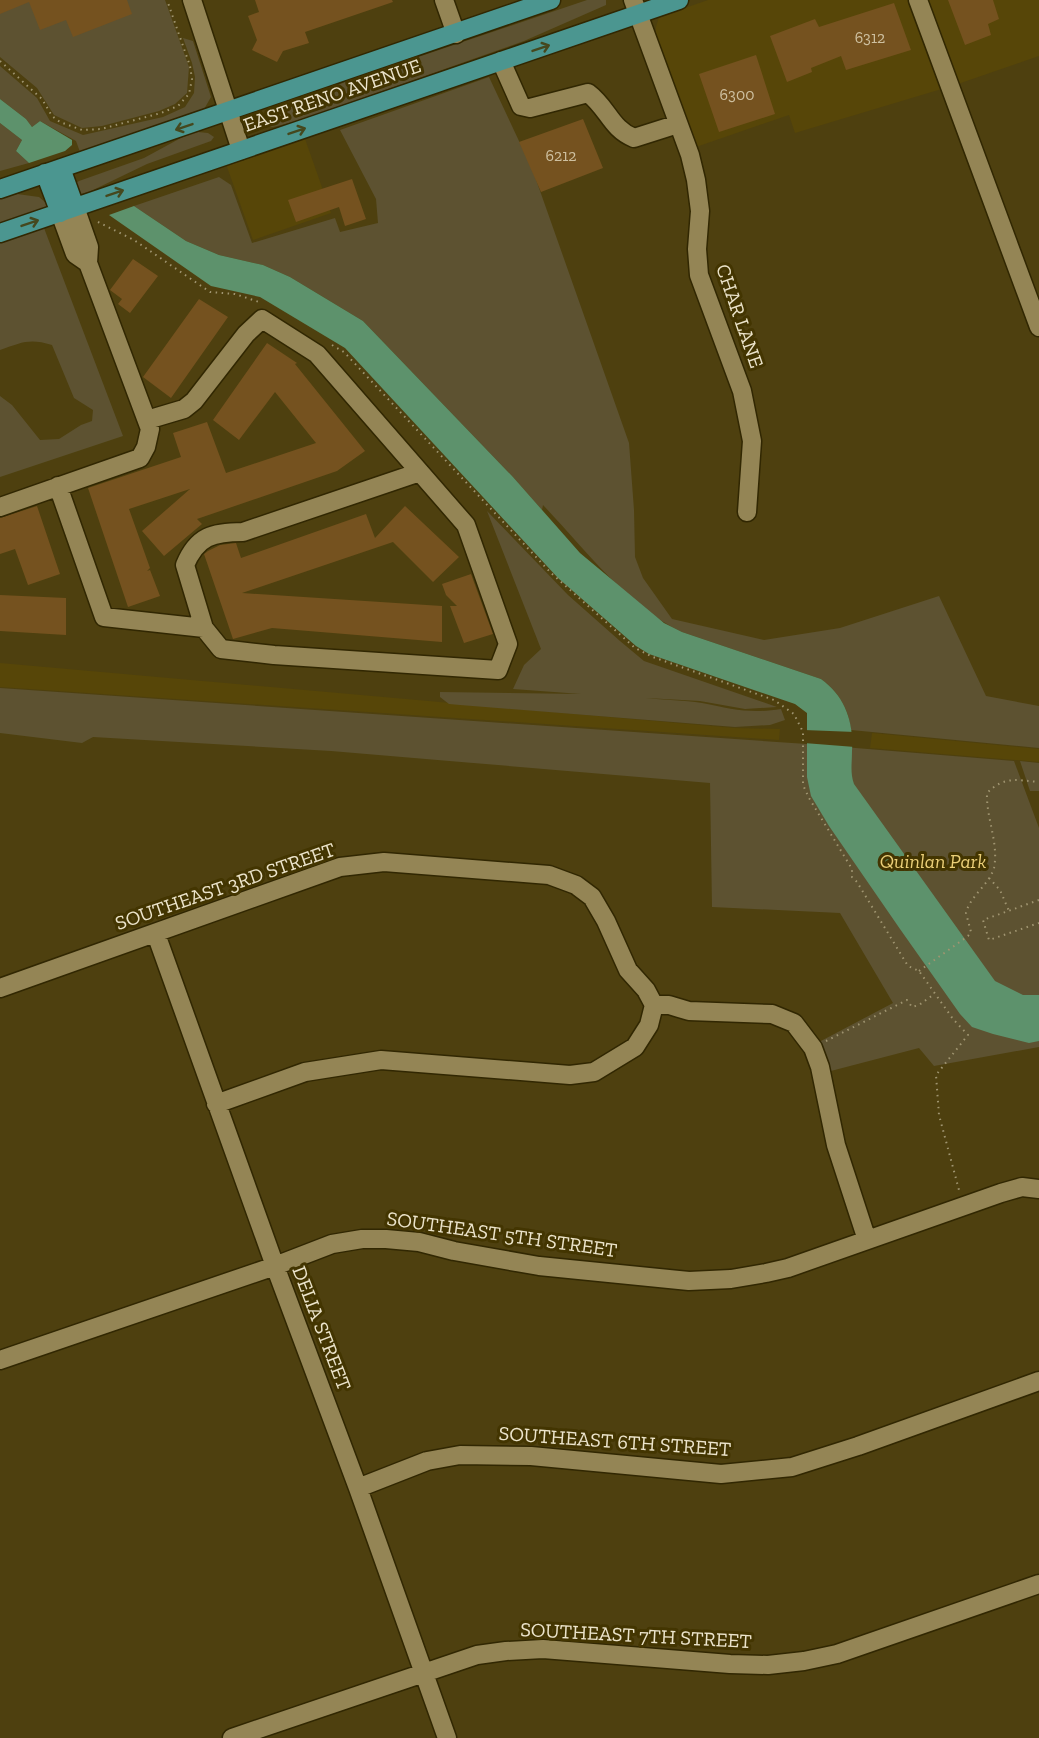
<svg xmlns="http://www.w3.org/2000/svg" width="1039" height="1738" viewBox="0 0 1039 1738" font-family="'Zilla Slab',serif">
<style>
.built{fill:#574608}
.green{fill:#5d5231}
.water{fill:#5d926c}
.pier{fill:#4e400f}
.building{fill:#75521f}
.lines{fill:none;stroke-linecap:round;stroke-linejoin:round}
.minor-casing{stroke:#312702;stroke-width:21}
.major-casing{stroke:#312702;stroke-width:21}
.path{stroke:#a09571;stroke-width:2;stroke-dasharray:1.5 4.5;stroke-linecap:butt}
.minor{stroke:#948555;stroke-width:18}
.major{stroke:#4b9690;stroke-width:18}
.oneway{stroke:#45481e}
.labels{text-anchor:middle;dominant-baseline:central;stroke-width:6;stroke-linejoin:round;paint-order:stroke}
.number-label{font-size:16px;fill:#cec0a0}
.street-label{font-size:20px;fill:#ece4cb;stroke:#433501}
.park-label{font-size:20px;font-style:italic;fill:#ebcf78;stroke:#433501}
</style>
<rect width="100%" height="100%" fill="#4e400f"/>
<path class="built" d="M708 0H1039V56L955 85 795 133 789 115 696 147 656 37V27L659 17Z
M304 136 331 213 253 240 226 164Z
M0 663 734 728 780 729 779 740 0 687Z
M872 733 1039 749V762L870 748Z"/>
<path class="green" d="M0 0H165L189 67 187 93 175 104 159 111 102 126 82 128 54 115 37 88 0 57Z
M587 0H606V5L524 41 297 121 273 127H263V120L347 81Z
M183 38 193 41 211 97 203 111 80 152 76 141 40 121 32 127 26 119 0 99V66L37 98 50 121 83 135 163 117 185 107 194 93 195 77 192 63Z
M489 77 533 171 629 443 634 510 635 557 643 578 672 619 764 640 840 628 939 596 986 696 1039 706V748L851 730C849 709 838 691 821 679L682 632C627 606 584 548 543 505L542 510 513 477 363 321 290 277 263 265 219 255 186 241 134 206 219 177 231 185 252 243 335 218 340 232 378 223 376 199 340 130Z
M0 123 22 140 16 151 29 163 0 171Z
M198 132 208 133 214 137 211 141 147 164 89 192 81 194 76 183 79 181 144 158 190 133Z
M17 194 39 197 46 203V207L0 223V198Z
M44 228 123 436 0 477V396L12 405 40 440 59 439 81 425 92 421 93 410 74 398 52 345C30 338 22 342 0 350V243Z
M487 511 568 595 620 641 644 661 777 707 745 709 700 701 646 698C665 700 684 700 702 703 732 709 750 714 781 709L785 720 770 725 735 727 460 705 449 704 440 697V692L581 694 513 689 524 665 541 649Z
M0 688 807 744 1014 761 1039 828V1047L934 1066 919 1048 827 1072 819 1042 893 1003 840 913 712 907 710 783 331 751 93 737 82 743 0 733Z
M1020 761 1039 763V791H1030Z"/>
<path class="water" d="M0 99 26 119 32 127 40 121 72 140V145L65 151 29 163 16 151 22 140 0 123Z
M134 206 186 241 219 255 263 265 290 277 363 321 513 477 580 553 664 623 682 632 821 679C845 696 854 722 852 751 852 763 850 773 854 784L995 981 1023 995H1039V1041L1029 1043 993 1034 972 1027 960 1014 900 929 829 826 811 796 807 777V713L795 704 649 654 636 646 558 578 345 348 260 297 211 286 109 215Z"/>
<path class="pier" d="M804 730 855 732V747L804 743Z"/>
<path class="building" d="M0 0H127L132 14 73 37 66 20 40 30 29 2 0 14Z
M255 0H392L393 2 305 32 309 43 283 51 277 62 252 50 257 40 248 16 259 12Z
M948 0H993L999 19 988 24 991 35 965 45Z
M894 3 911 50 846 70 841 56 811 68 812 72 787 82 770 36 815 19 819 27Z
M756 55 775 114 719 132 699 74Z
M583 119 603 168 541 192 519 142Z
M352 179 366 219 345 226 339 207 296 222 288 200Z
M133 259 158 276 130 313 118 304 122 299 110 290Z
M199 299 228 317 171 398 143 377Z
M267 343 297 363 295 364 365 451 337 471 197 519 202 524 164 556 142 531 190 489 129 509 150 568 147 571 150 570 160 596 128 607 88 488 181 457 173 433 207 422 226 473 316 443 275 392 239 440 213 420Z
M37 506 60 574 28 585 15 549 0 554V518Z
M405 506 459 557 433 582 393 542 242 593 442 606V642L272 628 233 639 204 554 208 551 220 545 236 543 241 558 366 514 375 538Z
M471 574 493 634 464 643 450 606H457L446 595 442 584Z
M0 595 66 598V635L0 631Z"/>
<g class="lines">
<g class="minor-casing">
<path id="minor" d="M192 0 241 150
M444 0 456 34
M633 0 690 155 696 180 700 211 697 249 699 275 742 391 752 441 747 512
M918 0 1039 327
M501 61 521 106 530 108 588 93C608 108 611 129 634 138L678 124
M60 213 75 254 88 263
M147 420 184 409 194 401 246 334 262 319 317 354 466 525 508 644 498 670 274 655 221 649 204 628 185 565C197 536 213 532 243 532L420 472
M58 486 104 617 204 628
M0 507 140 458 146 447 150 429 88 263 89 247 75 207
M156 934 275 1266 358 1488 447 1738
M0 988 340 867 384 862 549 875 576 885 592 897 606 921 628 970 646 990 654 1005
M654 1005H669L689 1011 772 1014 794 1023 813 1048 820 1067 836 1145 867 1240
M216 1104 305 1072 381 1060 570 1075 594 1072 635 1047 649 1025 654 1005
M0 1360 275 1266 332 1244 362 1239H386L419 1242 454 1251 539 1266 689 1281 731 1279 766 1273 788 1268 1001 1193 1022 1187 1039 1189
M358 1488 427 1461 460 1455 531 1456 721 1474 792 1467 858 1446 1039 1381
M232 1738 477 1655 506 1651 543 1649 730 1664 768 1665 804 1661 837 1654 1039 1584"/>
</g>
<g class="major-casing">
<path id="major" d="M61 168 75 207
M45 173 60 213
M0 189 551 0
M0 233 679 0"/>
</g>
<path class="path" d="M0 61 42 99 52 116 60 122 82 130 101 129 161 113 178 106 189 94 192 79 190 66 167 0
M98 222 134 240 210 292 235 294 262 303
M332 345 344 352 551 573 635 648 653 657 774 700 794 714 803 732V785L809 798 852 869V877L857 882 908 966 919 971 953 1019 968 1035 936 1075 939 1115 959 1190
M989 878 1000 890 1009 911
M1039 900 983 920 989 940 1039 923
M919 971 968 936 971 932 966 913 968 907C974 894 990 882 994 868 999 843 986 818 987 793 1004 776 1017 780 1039 782
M826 1041 907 1000 912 1007 919 1005 933 995"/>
<use href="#minor" class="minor"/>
<use href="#major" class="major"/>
</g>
<defs><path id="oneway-shaft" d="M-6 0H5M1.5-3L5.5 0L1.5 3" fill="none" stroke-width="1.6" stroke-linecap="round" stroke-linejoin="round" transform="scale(1.5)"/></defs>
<g class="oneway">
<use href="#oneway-shaft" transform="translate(541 48) rotate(-19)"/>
<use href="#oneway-shaft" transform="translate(184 127) rotate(161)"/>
<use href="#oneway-shaft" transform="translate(297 131) rotate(-19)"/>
<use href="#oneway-shaft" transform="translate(115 193) rotate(-19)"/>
<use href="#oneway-shaft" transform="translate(30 223) rotate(-19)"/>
</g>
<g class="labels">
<g class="number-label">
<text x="870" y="37">6312</text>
<text x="737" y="94">6300</text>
<text x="561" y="155">6212</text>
</g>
<g class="street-label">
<text transform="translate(332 95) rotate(-19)">EAST RENO AVENUE</text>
<text transform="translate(740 316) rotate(71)">CHAR LANE</text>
<text transform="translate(225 886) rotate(-19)">SOUTHEAST 3RD STREET</text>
<text transform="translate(502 1234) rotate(8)">SOUTHEAST 5TH STREET</text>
<text transform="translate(322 1328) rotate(69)">DELIA STREET</text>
<text transform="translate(615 1441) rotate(4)">SOUTHEAST 6TH STREET</text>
<text transform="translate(636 1635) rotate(3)">SOUTHEAST 7TH STREET</text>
</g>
<g class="park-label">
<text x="933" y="861">Quinlan Park</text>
</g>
</g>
</svg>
